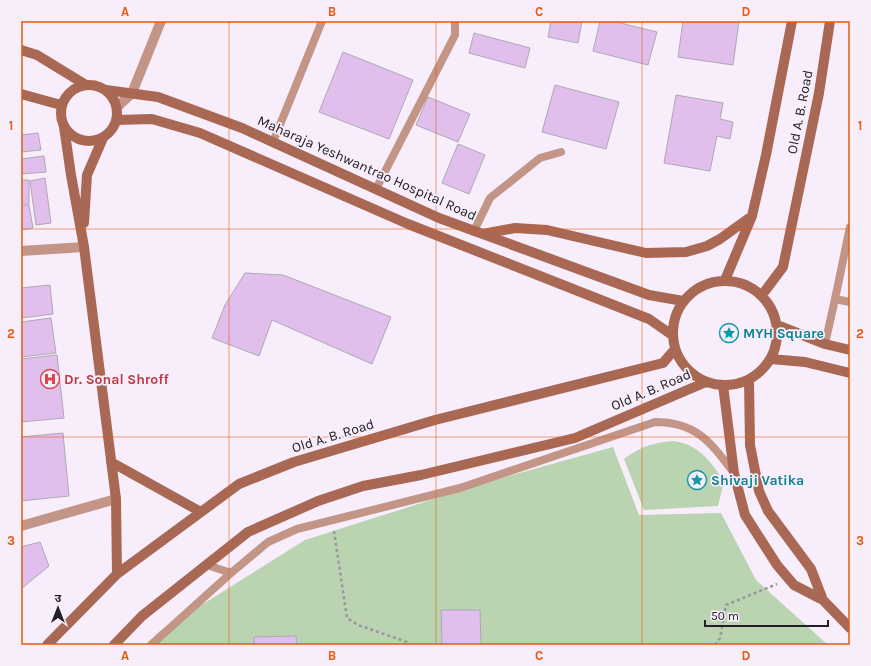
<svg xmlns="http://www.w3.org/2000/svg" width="871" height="666" viewBox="0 0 871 666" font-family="Karla,'Noto Sans Devanagari',sans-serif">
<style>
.green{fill:#bad3b0}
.building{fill:#e0bfed;stroke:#b0a7b4}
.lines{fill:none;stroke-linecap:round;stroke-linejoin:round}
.path{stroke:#9c95a0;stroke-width:2.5;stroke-dasharray:3 3;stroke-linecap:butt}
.lane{stroke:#c39586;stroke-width:8}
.street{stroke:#c39586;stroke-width:10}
.secondary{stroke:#a96853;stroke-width:10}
.grid{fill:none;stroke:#e8590c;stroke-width:1;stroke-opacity:0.55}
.labels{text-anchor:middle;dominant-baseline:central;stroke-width:3.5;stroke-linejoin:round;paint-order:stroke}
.street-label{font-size:14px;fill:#232025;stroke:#f7edfb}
.culture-label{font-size:14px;font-weight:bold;fill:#0d838f;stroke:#f7edfb;text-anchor:start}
.health-label{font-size:14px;font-weight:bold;fill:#be3a42;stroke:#f7edfb;text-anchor:start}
.neatline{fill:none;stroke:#e8590c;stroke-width:1.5}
.grid-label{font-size:13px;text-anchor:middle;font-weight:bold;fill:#e8590c}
</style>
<rect width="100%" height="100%" fill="#f7edfb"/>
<path class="green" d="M672 441C698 443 710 461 724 481L718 506 644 510 624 459C641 447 651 443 672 441Z
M613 447 639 515 721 513 756 580 828 645H145L160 631 305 540 484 483Z"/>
<path class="building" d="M551 21H582L578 43 548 37Z
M600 21H612L657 32 648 65 593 51Z
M683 21H739L733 65 678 57Z
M474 33 530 48 525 68 469 53Z
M343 52 413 80 389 139 319 112Z
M555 85 619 102 606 149 542 132Z
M676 95 723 103 720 119 733 122 730 139 717 136 710 171 664 163Z
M428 97 470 114 458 142 416 125Z
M38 133 41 150 21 152V135Z
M458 144 485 155 469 194 442 183Z
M44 156 46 172 21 174V159Z
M45 178 51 223 36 225 30 181Z
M21 180H29V204H21Z
M29 205 33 228 21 230V206Z
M245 273 283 275 391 317 372 364 272 320 259 356 212 338 225 305Z
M50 285 53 314 21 318V288Z
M51 318 56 353 21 357V322Z
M57 355 64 418 21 422V359Z
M63 433 69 496 21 501V437Z
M40 542 49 566 21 589V547Z
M441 610H480L481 645H442Z
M296 636 297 645H254V637Z"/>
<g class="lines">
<path class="path" d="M334 531 347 618 358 625 407 642 410 645
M715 645 720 638 726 605 777 584"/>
<path class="lane" d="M273 142 322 21
M376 189 455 35V21
M850 227 835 299 850 302
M474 231 490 198 540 158 561 152
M825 344 835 299
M207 565 231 573
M151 645 231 573 268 542 297 529 460 488 655 422C697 422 711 443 734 473"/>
<path class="street" d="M117 107 132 93 161 21
M21 251 84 247
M21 526 116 499"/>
<path class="secondary" d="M21 50 37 55 86 85
M61 113a28 28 0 1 1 56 0a28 28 0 1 1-56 0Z
M106 90 158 97 242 128 439 218 649 295 683 301
M21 94 61 105
M116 120 152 119 200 133 408 224 649 319 672 335
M64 127 71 175 84 247 116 499 117 574
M84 223 87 175 103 138
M483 234 515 228 547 230 646 253 686 252 707 246 720 239 752 216
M725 280 752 216 766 155 792 21
M673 333a52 52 0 1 1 104 0a52 52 0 1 1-104 0Z
M762 295 783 267 819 93 830 21
M777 325 825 344 850 350
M771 359 805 362 850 373
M749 380 750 445 759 491 768 511 811 569 823 600
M723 385 734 473 745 515 777 565 794 585 823 600 850 628
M111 462 201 512
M47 645 117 574 239 484 294 462 435 420 663 363 675 349
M114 645 142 616 248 532 318 501 363 486 421 475 575 438 706 382"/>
</g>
<path class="grid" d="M229 21V645M436 21V645M642 21V645M21 229H850M21 437H850"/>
<defs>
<g id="sight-ring" transform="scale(1)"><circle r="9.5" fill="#f7edfb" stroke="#0f9aa8" stroke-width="1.5"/><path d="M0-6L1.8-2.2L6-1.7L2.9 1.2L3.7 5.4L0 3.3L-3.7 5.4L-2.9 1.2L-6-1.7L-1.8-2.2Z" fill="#0f9aa8"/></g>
<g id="hospital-ring" transform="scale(1)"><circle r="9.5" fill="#f7edfb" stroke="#e0444e" stroke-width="1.5"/><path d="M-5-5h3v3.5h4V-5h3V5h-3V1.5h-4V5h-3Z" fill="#e0444e"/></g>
</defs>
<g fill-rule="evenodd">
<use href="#sight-ring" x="729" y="333"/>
<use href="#hospital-ring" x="50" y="379"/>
<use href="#sight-ring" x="697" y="480"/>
</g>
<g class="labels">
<g class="street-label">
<text transform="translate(800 112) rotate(-79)">Old A. B. Road</text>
<text transform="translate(367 168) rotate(24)">Maharaja Yeshwantrao Hospital Road</text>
<text transform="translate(651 390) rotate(-23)">Old A. B. Road</text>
<text transform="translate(333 436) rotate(-17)">Old A. B. Road</text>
</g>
<g class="culture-label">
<text x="743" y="333">MYH Square</text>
<text x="711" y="480">Shivaji Vatika</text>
</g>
<g class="health-label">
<text x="64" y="379">Dr. Sonal Shroff</text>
</g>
</g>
<rect width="871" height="666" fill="none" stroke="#f7edfb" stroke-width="44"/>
<g transform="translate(58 608)" stroke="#f7edfb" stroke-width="3" paint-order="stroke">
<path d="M0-3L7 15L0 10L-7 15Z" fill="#232025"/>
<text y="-6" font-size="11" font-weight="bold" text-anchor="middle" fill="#232025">उ</text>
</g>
<path d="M705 620v6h123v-6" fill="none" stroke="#232025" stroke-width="2"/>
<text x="711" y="620" font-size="12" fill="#232025" stroke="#f7edfb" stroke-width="3" paint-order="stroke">50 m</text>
<rect x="22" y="22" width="827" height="622" class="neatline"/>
<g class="grid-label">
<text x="125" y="16">A</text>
<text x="332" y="16">B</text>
<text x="539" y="16">C</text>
<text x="746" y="16">D</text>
<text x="11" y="130">1</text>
<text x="860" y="130">1</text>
<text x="11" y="338">2</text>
<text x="860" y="338">2</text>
<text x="11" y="545">3</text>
<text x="860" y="545">3</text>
<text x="125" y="660">A</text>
<text x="332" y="660">B</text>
<text x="539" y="660">C</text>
<text x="746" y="660">D</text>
</g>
</svg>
